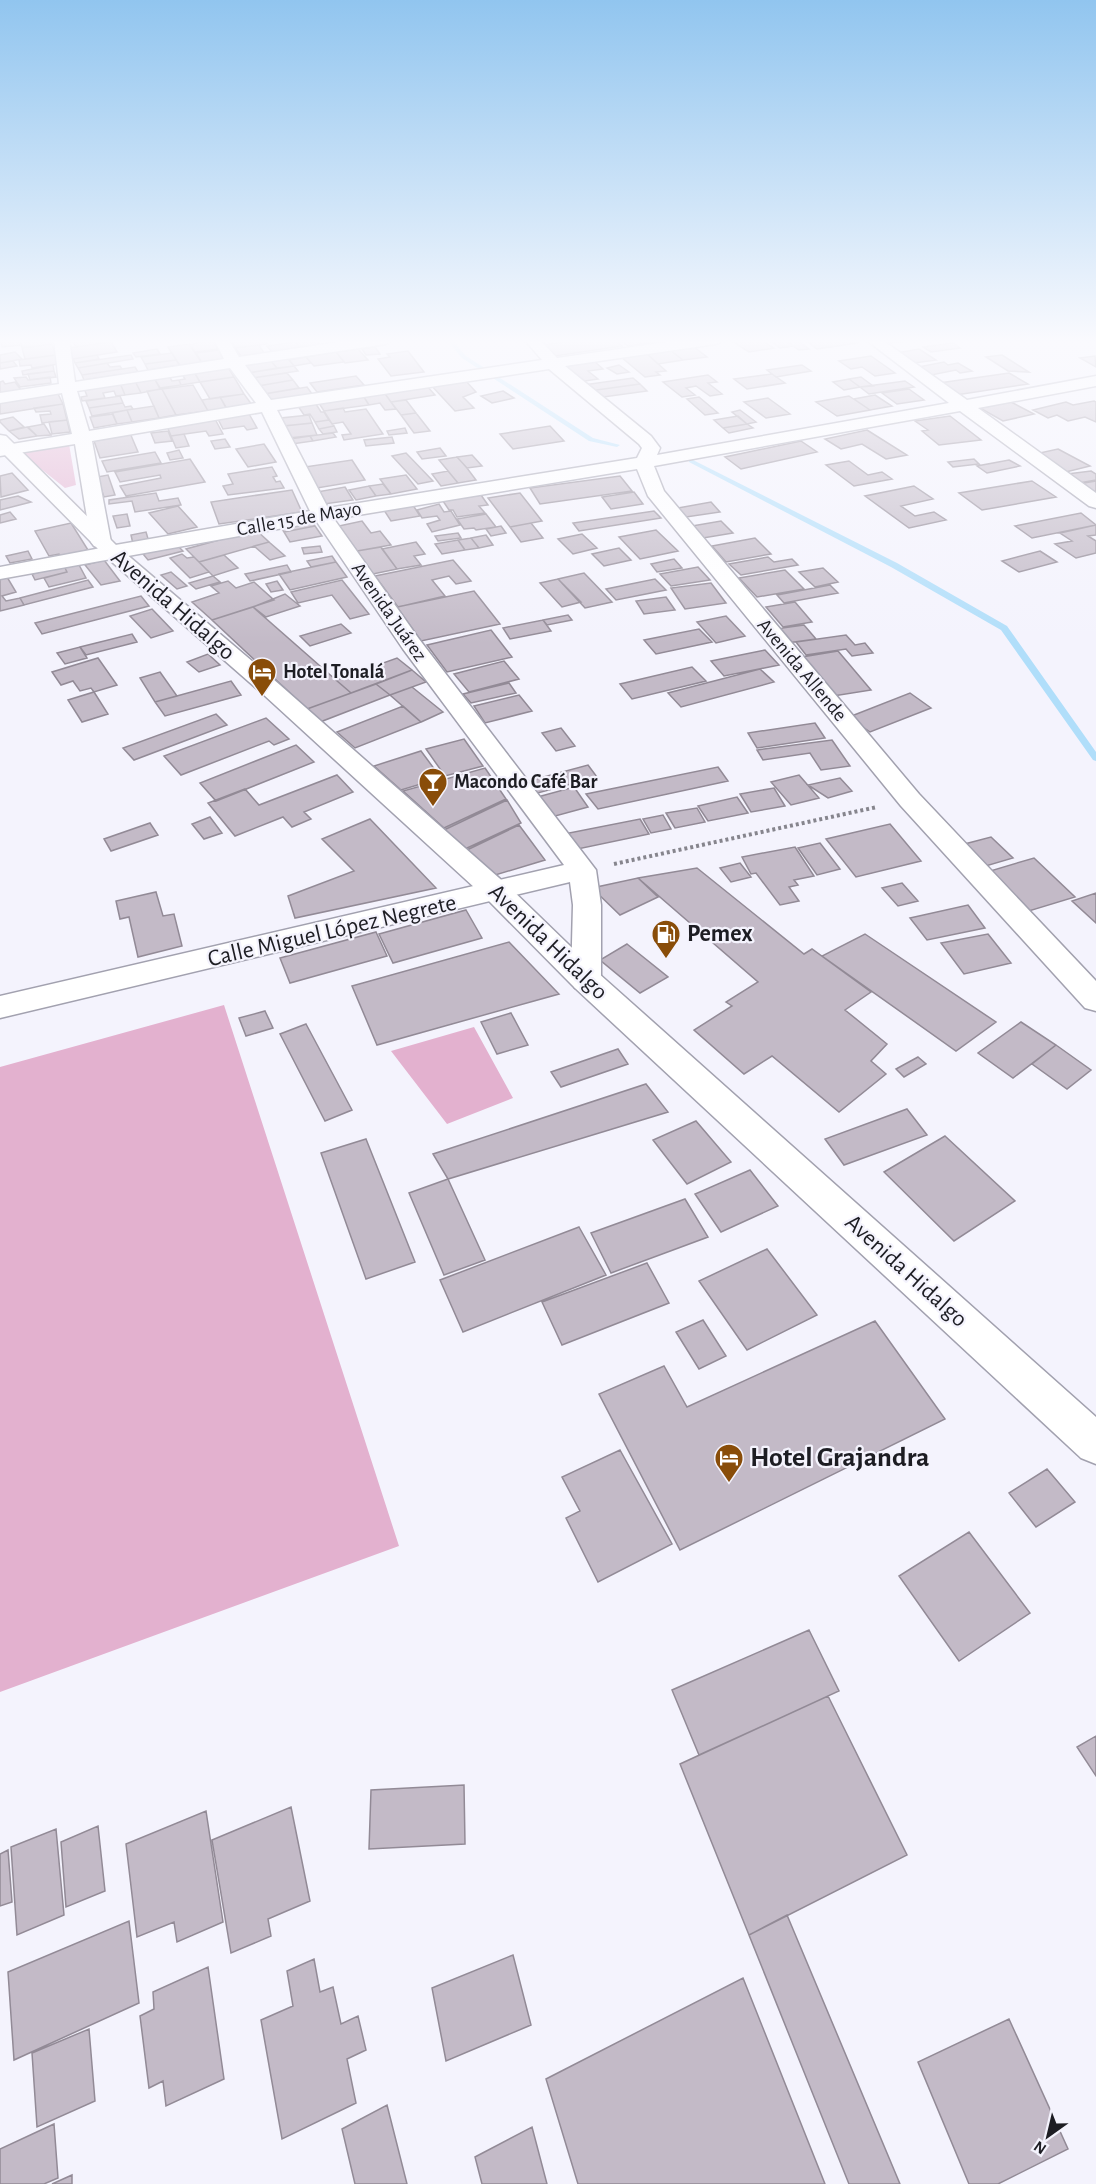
<svg xmlns="http://www.w3.org/2000/svg" width="1096" height="2184" viewBox="0 0 1096 2184" font-family="'Alegreya Sans',sans-serif">
<style>
.green{fill:#e3b1cf}
.lines{fill:none;stroke-linecap:round;stroke-linejoin:round}
.stream{fill:#b0defa;fill-rule:evenodd}
.building{fill:#c3bac7;stroke:#928a96;stroke-width:1.5}
.minor-casing{stroke:#a2a1af;stroke-width:3}
.major-casing{stroke:#a2a1af;stroke-width:3}
.path{stroke:#86858d;stroke-width:4;stroke-dasharray:3 3;stroke-linecap:butt}
.minor{fill:#fff;fill-rule:evenodd}
.major{fill:#fff;fill-rule:evenodd}
.labels{text-anchor:middle;dominant-baseline:central;stroke-width:4.5;stroke-linejoin:round;paint-order:stroke}
.far-street-label{font-size:20px;fill:#1d1d23;stroke:#f4f3fd}
.far-poi-label{font-size:20px;font-weight:bold;fill:#1d1d23;stroke:#f4f3fd;text-anchor:start}
.street-label{font-size:24px;fill:#1d1d23;stroke:#f4f3fd}
.poi-label{font-size:24px;font-weight:bold;fill:#1d1d23;stroke:#f4f3fd;text-anchor:start}
.near-poi-label{font-size:28px;font-weight:bold;fill:#1d1d23;stroke:#f4f3fd;text-anchor:start}
</style>
<rect width="100%" height="100%" fill="#f4f3fd"/>
<path class="green" d="M69 444 76 485 65 488 21 453Z
M224 1005 399 1546 0 1692V1067Z
M474 1027 513 1098 447 1124 391 1051Z"/>
<g class="lines">
<path class="stream" d="M446 339H451L466 356 593 438 620 445 617 447 589 441 462 358Z
M689 460H693L897 563 1007 626 1096 752V761L1093 760 1001 630 891 567 689 462Z"/>
</g>
<path class="building" d="M1 339H20L21 345 2 347Z
M20 339H51L52 344 22 348Z
M92 339H109L111 342 76 347 73 342Z
M211 339 218 349 195 352 190 345Z
M245 339H263L267 344 235 348 230 340Z
M292 339H315L320 345 300 347Z
M587 339H613L622 346 555 356 542 345Z
M619 339H651L656 342 628 346Z
M759 339 774 348 749 352 733 342Z
M767 339H783L793 346 780 348Z
M783 339H795L809 349 799 350Z
M826 339H850L857 343 817 349 806 341Z
M883 339H925L891 343Z
M111 342 117 352 73 359 67 348Z
M295 342 300 347 272 352 267 346Z
M953 343 960 348 931 352 923 347Z
M52 344 56 355 25 359 22 348Z
M189 344 202 363 180 366 168 347Z
M259 345 264 353 241 356 235 348Z
M375 347 380 354 366 355 362 349Z
M694 347 707 357 683 360 670 350Z
M157 349 160 354 136 357 133 353Z
M358 349 368 360 345 363 336 352Z
M919 349 936 360 914 363 897 353Z
M220 350 226 359 202 363 196 353Z
M670 350 683 360 658 364 646 353Z
M408 351 424 372 391 376 378 359 390 357 387 354Z
M15 352 22 359 0 363V355Z
M336 352 344 362 314 366 306 357Z
M172 353 176 360 145 364 141 357Z
M646 353 666 371 656 372 660 375 645 377 621 357Z
M56 355 59 364 32 368 31 365 20 366 19 360Z
M97 355 99 359 75 363 73 359Z
M131 355 133 359 78 368 75 363Z
M1002 355 1029 372 1008 371 986 357Z
M871 356 895 373 875 376 862 367 851 369 839 361Z
M1095 356 1096 367 1080 358Z
M287 357 294 366 277 368 270 360Z
M306 357 311 363 294 366 289 360Z
M176 360 180 365 148 370 145 364Z
M270 360 277 368 248 373 242 364Z
M13 361 17 366 0 369V363Z
M594 361 603 369 588 371 598 379 578 382 559 367Z
M944 362 948 365 958 363 972 371 960 373 956 370 931 375 918 367Z
M107 363 110 367 120 366 122 369 82 375 78 368Z
M53 365 54 371 23 375 22 371Z
M619 365 629 372 617 374 607 368Z
M802 365 811 371 776 377 767 370Z
M294 366 298 371 253 378 248 373Z
M135 367 138 372 84 380 82 375Z
M228 367 234 377 200 382 194 372Z
M54 371 56 377 30 380 28 374Z
M194 372 200 382 181 385 179 380 185 379 182 374Z
M287 373 293 380 258 386 253 378Z
M1009 373 1028 384 956 395 939 383Z
M772 374 785 383 747 389 734 379Z
M708 375 717 382 708 383 722 394 710 396 696 386 686 388 695 395 682 397 663 382Z
M169 376 172 381 179 380 181 385 160 388 154 378Z
M356 376 364 385 317 392 310 383Z
M26 377 28 380 50 377 51 383 20 387 14 378Z
M234 377 244 394 210 399 200 382Z
M861 377 873 386 860 387 849 379Z
M154 378 160 389 141 393 135 381Z
M633 378 640 384 589 391 583 385Z
M464 379 476 392 463 397 474 408 455 411 430 384Z
M849 379 860 387 844 390 833 382Z
M293 380 299 388 264 394 258 386Z
M3 381 5 384 15 382 21 390 0 394V382Z
M135 381 141 393 125 395 120 383Z
M905 381 914 387 869 394 860 387Z
M120 383 125 395 116 396 114 391 103 393 105 398 82 401 81 397 87 396 84 388Z
M640 384 647 391 596 398 589 391Z
M193 385 208 411 176 415 162 389Z
M426 385 435 395 391 402 383 391Z
M307 387 312 394 269 400 264 394Z
M162 389 176 415 159 418 147 391Z
M909 389 924 400 897 404 882 393Z
M383 391 396 409 385 410 380 403 369 405 362 394Z
M503 391 514 398 492 403 481 396Z
M57 392 63 404 0 414V401Z
M244 394 252 405 227 409 220 397Z
M362 394 369 405 324 411 317 400Z
M875 395 892 406 870 410 854 399Z
M120 396 123 403 89 408 86 401Z
M849 396 870 410 837 416 816 402Z
M220 397 226 408 208 411 202 400Z
M699 397 718 413 705 415 687 399Z
M768 398 790 414 766 418 744 402Z
M406 400 416 413 401 415 391 402Z
M314 401 321 412H324L329 420 315 422 310 414 304 415 296 403Z
M1094 401 1096 402V422L1085 417 1068 421 1057 415 1048 418 1033 410 1066 402 1073 405Z
M1011 402 1034 414 1003 421 980 408Z
M123 403 125 407 131 406 133 409 92 416 89 408Z
M63 404 67 420 42 423 40 415 51 414 50 411 36 412 34 408Z
M154 406 159 418 132 422 127 410Z
M343 408 345 412 366 409 383 434 344 440 342 435 351 434 343 422 332 424 324 411Z
M127 410 132 422 117 424 112 413Z
M740 410 756 422 747 424 732 412Z
M248 412 257 428 247 430 244 426 223 429 217 417Z
M416 413 430 431 414 433 401 415Z
M113 414 117 424 94 428 90 417Z
M309 415 312 423 284 426 281 418Z
M738 416 747 424 723 428 714 420Z
M950 416 981 440 939 445 922 431 928 430 915 421Z
M13 417 24 427 9 431 0 422V420Z
M215 419 223 434 209 436 206 431 171 436 167 426Z
M67 420 70 432 52 434 49 422Z
M329 420 334 426 319 429 315 422Z
M312 423 317 435 289 438 284 426Z
M44 424 51 435 37 436 28 427Z
M747 424 753 428 729 433 723 428Z
M334 426 337 432 323 434 319 429Z
M550 426 564 441 513 449 500 434Z
M27 427 37 436 19 439 9 431Z
M405 428 407 433 389 435 387 431Z
M867 430 907 455 886 459 862 444 841 449 825 439Z
M168 431 172 441 155 443 151 433Z
M130 433 138 452 100 458 93 438Z
M333 433 336 437 313 441 310 436Z
M184 434 189 446 176 448 171 436Z
M310 436 313 441 292 444 290 439Z
M392 437 394 443 366 446 364 440Z
M225 439 230 447 215 449 211 441Z
M801 441 817 452 741 469 725 457Z
M264 444 276 462 248 467 236 449Z
M440 448 446 456 422 459 417 452Z
M1058 449 1090 466 1066 472 1035 454Z
M179 450 183 458 170 460 167 453Z
M155 452 161 463 107 472 102 461Z
M406 453 433 481 418 484 392 456Z
M472 455 482 466 467 468 457 457Z
M457 457 467 468 476 480 458 483 439 460Z
M190 459 205 482 126 496 120 486 161 478 160 475 120 482 115 472Z
M974 459 979 464 953 467 948 462Z
M352 460 365 480 311 489 298 468Z
M1009 460 1020 466 987 473 977 466Z
M849 461 868 475 882 472 892 479 854 486 826 465Z
M272 467 277 476 273 477 276 482 280 481 284 488 228 495 223 486 233 484 228 474Z
M448 471 458 483 441 486 432 474Z
M1091 471 1096 474V480L1079 483 1067 474Z
M12 473 28 490 1 497 0 476Z
M108 475 115 495 104 497 97 477Z
M406 475 417 489 391 494 380 479Z
M620 476 632 491 540 504 530 488Z
M1032 481 1056 497 982 510 959 493Z
M1096 481V496L1078 484Z
M383 484 391 494 376 496 369 486Z
M369 486 376 496 356 500 349 490Z
M914 486 933 499 901 506 915 516 934 512 946 520 909 528 865 496Z
M345 487 353 500 324 504 317 492Z
M292 490 302 512 219 524 211 502Z
M634 492 643 504 611 509 602 497Z
M156 493 159 501 178 498 181 505 135 512 132 501 109 504V500Z
M520 493 542 521 510 527 488 498Z
M481 495 488 505 479 506 485 513 457 517 453 510H449L443 501Z
M18 496 31 502 0 510V500Z
M411 502 420 516 391 521 382 507Z
M711 502 720 512 686 517 678 508Z
M439 504 444 512 451 511 460 525 432 532 427 524 440 520 437 516 422 518 417 510Z
M178 506 197 527 168 534 149 513Z
M654 511 661 518 579 531 573 523Z
M10 512 16 519 0 523V515Z
M1081 513 1096 525 1032 538 1015 526Z
M127 514 130 526 117 528 113 516Z
M486 514 496 527 476 530 474 528 464 529 457 519Z
M310 519 315 526 284 532 279 525Z
M362 521 371 533 380 531 391 545 357 551 339 526Z
M721 521 733 533 703 538 692 526Z
M71 523 88 550 60 556 59 554 49 556 35 531Z
M531 523 543 538 521 542 510 527Z
M1096 525V535L1088 536 1096 541V553L1076 558 1055 544 1072 541 1060 533Z
M315 526 322 536 290 542 284 532Z
M501 526 506 533 491 536 486 529Z
M256 530 269 542 199 562 186 549Z
M656 530 678 551 640 559 619 537Z
M146 532 149 542 133 544 131 535Z
M458 533 461 538 438 541 435 536Z
M582 534 597 548 573 554 558 539Z
M486 535 493 545 479 548 471 538Z
M471 538 479 548 465 550 458 540Z
M755 538 771 554 726 562 712 546Z
M458 540 465 550 442 554 435 544Z
M269 542 285 556 270 560 254 546Z
M416 542 425 554 414 556 421 565 397 569 382 549Z
M177 545 183 551 148 560 143 554Z
M320 546 322 552 304 554 302 548Z
M381 547 397 569 373 574 357 551Z
M619 548 631 560 604 566 592 554Z
M28 551 32 559 10 563 6 556Z
M1040 551 1057 562 1019 572 1002 561Z
M182 554 187 558 194 557 209 572 190 578 170 558Z
M224 555 238 568 213 576 199 562Z
M332 556 336 562 311 567 307 561Z
M768 557 774 562 792 559 798 565 741 575 729 564Z
M674 559 682 568 657 572 651 564Z
M104 560 120 581 101 585 85 565Z
M453 560 471 581 456 584 449 576 432 580 445 596 398 607 375 576Z
M336 562 347 577 290 590 279 574Z
M78 563 86 578 49 587 44 578 67 572 64 566Z
M287 565 291 572 250 581 245 574Z
M64 566 67 572 35 580 32 574Z
M698 567 710 580 671 586 660 574Z
M823 568 838 582 815 587 799 572Z
M785 570 804 589 757 597 739 578Z
M171 572 187 586 177 589 161 575Z
M584 573 612 602 585 608 558 579Z
M213 576 220 582 196 589 189 583Z
M7 577 16 592 2 596 6 601 20 598 24 605 0 611V578Z
M558 579 581 602 562 607 540 583Z
M655 579 666 590 616 600 606 589Z
M88 580 93 587 24 605 20 598Z
M342 580 369 614 350 619 332 595 298 603 291 592Z
M228 581 236 588 254 582 274 600 212 620 192 602 219 593 211 586Z
M277 581 283 590 271 592 266 584Z
M711 583 726 603 685 609 671 588Z
M830 585 838 593 784 603 777 595Z
M474 591 500 624 421 641 397 607Z
M285 594 300 606 266 617 253 607Z
M141 596 149 606 42 634 35 623Z
M666 597 675 610 644 614 636 601Z
M795 602 812 622 783 627 766 607Z
M253 607 336 680 351 693 307 709 212 620Z
M152 609 173 631 151 638 130 616Z
M568 615 572 620 547 625 543 620Z
M726 616 745 636 716 643 697 622Z
M543 620 551 631 510 639 503 628Z
M341 624 351 633 310 646 300 636Z
M804 625 816 639 787 643 775 629Z
M699 629 712 642 656 654 644 640Z
M491 630 512 657 447 672 427 645Z
M132 634 137 642 86 655 80 647Z
M846 635 855 645 865 643 873 653 852 656 846 649 806 655 796 642Z
M80 647 87 658 65 664 57 653Z
M765 650 779 665 724 676 711 661Z
M838 651 871 690 827 697 796 658Z
M208 654 220 665 199 672 187 662Z
M98 658 117 685 94 692 91 688 80 691 73 681 61 685 52 672Z
M397 658 412 670 351 693 336 680Z
M504 661 519 679 469 692 454 674Z
M692 667 706 681 632 699 620 684Z
M760 669 774 682 681 707 668 693Z
M412 670 426 682 390 695 376 684Z
M160 672 177 696 155 702 140 678Z
M231 681 241 695 165 716 155 702Z
M509 683 516 693 471 703 463 694Z
M376 684 390 695 320 722 307 709Z
M412 687 443 712 421 722 390 695Z
M94 692 108 714 82 722 68 700Z
M910 693 931 708 870 732 849 717Z
M519 695 532 711 485 723 474 706Z
M403 706 421 722 355 748 337 732Z
M216 714 227 725 134 760 123 748Z
M266 718 289 739 274 745 269 741 181 775 164 756Z
M815 723 825 738 757 748 748 733Z
M561 728 575 746 556 751 542 733Z
M464 739 483 766 445 776 426 749Z
M832 740 850 766 821 770 810 753 763 760 757 750Z
M296 745 314 762 216 801 200 783Z
M421 751 441 778 401 790 374 766Z
M588 765 597 777 534 794 525 782Z
M718 767 728 781 598 809 586 794Z
M485 768 506 799 444 828 403 791Z
M337 775 353 792 304 812 311 819 292 827 283 817 235 836 208 803 245 789 259 805Z
M799 775 819 798 791 805 771 782Z
M840 778 852 791 828 798 808 785Z
M574 787 588 807 548 818 534 798Z
M774 788 785 806 751 812 740 794Z
M737 797 748 813 708 821 698 806Z
M507 800 521 823 465 849 444 830Z
M697 808 705 822 675 828 666 813Z
M663 815 671 829 651 833 643 819Z
M210 817 222 833 204 839 192 824Z
M370 819 436 888 295 918 288 896 354 871 322 839Z
M640 819 649 834 573 850 564 834Z
M150 823 158 835 111 851 104 839Z
M890 824 921 861 856 877 826 839Z
M519 825 545 860 492 876 467 850Z
M991 837 1013 858 979 868 957 846Z
M820 843 840 869 817 875 798 848Z
M795 847 814 876 794 880 798 885 789 887 799 901 780 905 756 873 751 874 742 857Z
M1034 858 1075 897 1019 914 980 874Z
M740 863 751 877 731 882 720 868Z
M697 868 804 954 812 949 871 992 845 1010 887 1044 871 1061 886 1074 839 1112 772 1056 744 1074 694 1030 732 1006 726 1002 758 982 638 878Z
M638 878 658 897 620 915 592 888Z
M902 883 918 901 898 906 882 888Z
M156 892 163 916 174 914 182 946 138 957 129 917 120 919 116 901Z
M1096 893V923L1072 901Z
M968 905 985 928 927 940 910 918Z
M466 910 482 938 393 963 379 934Z
M376 932 387 956 290 983 280 958Z
M865 934 996 1022 956 1051 822 956Z
M988 934 1011 963 964 974 941 943Z
M509 942 559 994 377 1045 352 986Z
M627 944 668 977 640 993 600 960Z
M265 1011 273 1028 246 1036 239 1018Z
M511 1013 528 1045 497 1054 481 1022Z
M1021 1022 1056 1045 1013 1078 978 1053Z
M306 1024 352 1110 325 1121 280 1034Z
M1056 1045 1091 1070 1067 1089 1032 1064Z
M618 1049 628 1064 561 1087 551 1072Z
M918 1057 926 1064 904 1077 896 1069Z
M646 1084 668 1112 448 1179 433 1154Z
M907 1109 927 1135 844 1165 825 1139Z
M696 1121 731 1162 687 1184 653 1140Z
M945 1136 1015 1201 954 1241 884 1172Z
M366 1139 415 1262 366 1279 321 1153Z
M750 1170 778 1206 721 1232 695 1194Z
M448 1179 485 1260 444 1275 409 1193Z
M685 1199 708 1237 611 1273 591 1233Z
M579 1227 606 1275 463 1332 440 1280Z
M767 1249 817 1315 747 1350 699 1281Z
M647 1263 669 1303 562 1345 542 1302Z
M703 1320 726 1356 699 1369 676 1332Z
M875 1321 945 1419 680 1550 599 1394 664 1366 687 1407Z
M620 1450 672 1544 598 1582 566 1518 580 1511 562 1477Z
M1047 1469 1075 1502 1036 1527 1009 1493Z
M969 1532 1030 1613 959 1661 899 1576Z
M809 1630 839 1691 699 1755 672 1690Z
M828 1696 907 1855 749 1935 680 1764Z
M1096 1736V1776L1077 1747Z
M464 1785 465 1844 369 1849 371 1790Z
M291 1807 310 1901 268 1919 271 1936 231 1953 212 1840Z
M206 1811 223 1922 177 1942 174 1922 137 1937 126 1844Z
M98 1826 105 1891 66 1907 61 1842Z
M56 1829 64 1915 17 1935 11 1847Z
M8 1850 12 1902 0 1906V1854Z
M787 1915 900 2184H849L749 1935Z
M129 1921 139 2003 14 2060 8 1972Z
M513 1955 531 2025 446 2061 432 1988Z
M314 1959 320 1992 333 1987 341 2024 358 2016 366 2050 347 2059 356 2103 282 2139 261 2020 293 2006 287 1971Z
M208 1967 224 2079 166 2106 163 2081 149 2088 140 2016 154 2009 153 1992Z
M743 1978 825 2184H578L546 2079Z
M1009 2019 1068 2149 998 2184H969L918 2062Z
M89 2029 95 2101 37 2127 32 2053Z
M387 2105 407 2184H355L342 2129Z
M54 2124 58 2178 44 2184H0V2149Z
M532 2127 547 2184H482L475 2157Z
M72 2175V2184H52Z"/>
<g class="lines">
<g class="minor-casing">
<path id="minor" d="M54 339H69L75 382 224 359 214 339H228L239 357 359 339H394L386 344 245 365 271 400 542 360 524 339H539L557 358 688 339H723L721 342 716 344 565 366 651 436 660 448 657 455 949 403 865 339H881L967 400 1096 376V386L978 408 1096 493V508L1089 506 960 411 654 466 664 491 919 794 1096 981V1011L1085 1008 901 806 648 496 637 469 334 519 419 639 596 870 601 905V980L597 988 586 991 575 988 571 980 573 905 570 882 0 1018V996L564 865 403 649 317 522 0 579V567L101 548 94 546 91 542 75 444 0 456V446L72 434 62 393 0 403V393L59 384ZM230 368 256 403 89 431 77 391ZM549 369 639 444 642 448 637 458 328 508 277 410ZM262 412 310 511 104 547 111 542 92 441Z"/>
</g>
<g class="major-casing">
<path id="major" d="M0 435 6 436 118 547 280 685 507 885 597 972 1096 1417V1464L1081 1458 575 988 487 899 264 695 104 555 0 450Z"/>
</g>
<path class="path" d="M614 864 877 807"/>
<use href="#minor" class="minor"/>
<use href="#major" class="major"/>
</g>
<linearGradient id="sky" x2="0" y2="1"><stop stop-color="#91c5ef"/><stop offset="0.53" stop-color="#fafafe"/><stop offset="1" stop-color="#fafafe" stop-opacity="0"/></linearGradient>
<rect width="1096" height="644" fill="url(#sky)"/>
<defs>
<g id="hotel-pin" transform="scale(1.5)"><path d="M0 17L-7.5 6A9.5 9.5 0 1 1 7.5 6Z" fill="#894d09" stroke="#f4f3fd"/><path d="M-6-4.5h1.5V1H6V5H4.5V3h-9V5H-6ZM-4 0a1.8 1.8 0 1 1 3.6 0ZM.5 0V-2.5h3Q6-2.5 6 0Z" fill="#fff"/></g>
<g id="bar-pin" transform="scale(1.5)"><path d="M0 17L-7.5 6A9.5 9.5 0 1 1 7.5 6Z" fill="#894d09" stroke="#f4f3fd"/><path d="M-6-5H6L.8 .8V4.5H3.5V6h-7V4.5H-.8V.8Z" fill="#fff"/></g>
<g id="fuel-pin" transform="scale(1.5)"><path d="M0 17L-7.5 6A9.5 9.5 0 1 1 7.5 6Z" fill="#894d09" stroke="#f4f3fd"/><path d="M-5.5-6h7V0h2V4h1.3V-2.5L3-4.5l.8-.8L6-3V5H2.5V1h-1V6h-7ZM-4.2-4.7v3.2H.2V-4.7Z" fill="#fff"/></g>
</defs>
<g fill-rule="evenodd">
<use href="#hotel-pin" x="262" y="672"/>
<use href="#bar-pin" x="433" y="782"/>
<use href="#fuel-pin" x="666" y="934"/>
<use href="#hotel-pin" x="729" y="1458"/>
</g>
<g class="labels">
<g class="far-street-label">
<text transform="translate(299 519) rotate(-10)">Calle 15 de Mayo</text>
<text transform="translate(389 612) rotate(55)">Avenida Juárez</text>
<text transform="translate(802 670) rotate(50)">Avenida Allende</text>
</g>
<g class="far-poi-label">
<text x="283" y="672">Hotel Tonalá</text>
<text x="454" y="782">Macondo Café Bar</text>
</g>
<g class="street-label">
<text transform="translate(173 605) rotate(41)">Avenida Hidalgo</text>
<text transform="translate(332 931) rotate(-13)">Calle Miguel López Negrete</text>
<text transform="translate(548 942) rotate(44)">Avenida Hidalgo</text>
<text transform="translate(906 1271) rotate(42)">Avenida Hidalgo</text>
</g>
<g class="poi-label">
<text x="687" y="934">Pemex</text>
</g>
<g class="near-poi-label">
<text x="750" y="1458">Hotel Grajandra</text>
</g>
</g>
<g transform="translate(1048 2136) rotate(214)" stroke="#f4f3fd" stroke-width="4.5" paint-order="stroke">
<path d="M0-4.5L10 22L0 15L-10 22Z" fill="#1d1d23"/>
<text y="-9" font-size="16" font-weight="bold" text-anchor="middle" fill="#1d1d23">N</text>
</g>
</svg>
